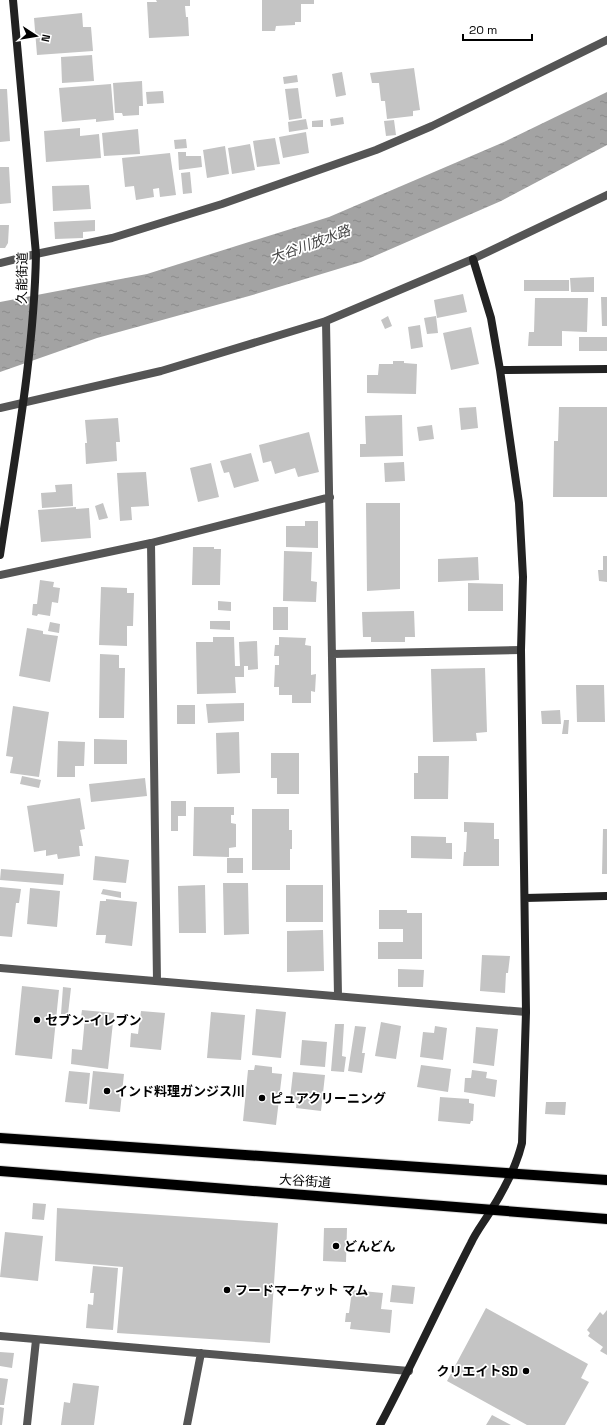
<svg xmlns="http://www.w3.org/2000/svg" width="607" height="1425" viewBox="0 0 607 1425" font-family="'Space Grotesk','Noto Sans JP',sans-serif">
<style>
.water{fill:url(#water-ripples)}
.building{fill:#c4c4c4}
.lines{fill:none;stroke-linecap:round;stroke-linejoin:round}
.primary-casing{stroke:#dbdbdb;stroke-width:12}
.street{stroke:#555;stroke-width:8}
.secondary{stroke:#222;stroke-width:8}
.primary{stroke:#000;stroke-width:10}
.poi-dot{fill:#000;stroke:#fff;stroke-width:1.5}
.labels{text-anchor:middle;dominant-baseline:central;stroke-width:3.5;stroke-linejoin:round;paint-order:stroke}
.street-label{font-size:13px;fill:#000;stroke:#fff}
.poi-label{font-size:13px;font-weight:bold;fill:#000;stroke:#fff;text-anchor:start}
.water-label{font-size:14px;font-style:italic;fill:#444;stroke:#fff}
</style>
<defs>
<pattern id="water-ripples" width="26" height="14" patternUnits="userSpaceOnUse"><rect width="26" height="14" fill="#a3a3a3"/><path d="M2 4q2-2 4 0t4 0M15 11q2-2 4 0t4 0" fill="none" stroke="#8b8b8b"/></pattern>
</defs>
<rect width="100%" height="100%" fill="#fff"/>
<path class="water" d="M607 92V145L501 201 361 262 249 296 97 338 0 372V302L147 274 329 217 504 142Z"/>
<path class="building" d="M156 0H190V6H185L186 17H188L189 36 149 38 147 2H157Z
M262 0H314V4H301V22H295V25L276 26 275 31H262Z
M82 13 83 27H91L93 51 37 55 34 18Z
M92 55 94 81 62 83 61 57Z
M414 68 420 110 413 111V116L387 119 385 101H381L379 83H372L370 73Z
M342 72 346 95 336 97 332 74Z
M297 75 298 82 284 84 283 77Z
M142 81 143 106H139V115L123 116 122 113H115L113 83Z
M111 84 114 120 96 122V119L62 122 59 88Z
M298 88 302 118 289 120 285 89Z
M0 89H7L10 141 0 142Z
M163 91 164 103 147 104 146 92Z
M343 117 344 124 331 126 330 119Z
M306 119 308 129 289 132 288 122Z
M323 120V127H312V121Z
M394 120 396 135 386 136 384 121Z
M80 128V136L99 134 101 158 46 162 44 131Z
M138 129 140 154 104 156 102 133Z
M306 132 309 153 283 158 279 137Z
M275 138 280 164 257 167 253 141Z
M186 139 187 148 175 149 174 140Z
M250 144 255 170 232 174 228 148Z
M225 146 229 174 207 178 203 150Z
M178 152H186V156H201L202 167 179 170Z
M170 153 176 195 160 197 159 188 153 189 154 197 136 200 134 186 125 187 122 158Z
M0 167H9L11 203 0 204Z
M190 172 192 193 183 194 181 173Z
M89 185 91 209 53 211 52 186Z
M95 220V231L83 232V238L55 239 54 222Z
M0 225H9L8 243 5 248H0Z
M594 277V292H571L570 278Z
M524 280H569V291H524Z
M463 294 467 312 437 318 434 300Z
M601 297H607V326H602Z
M535 298H588L587 332 562 331V346H528L529 332H534Z
M388 316 392 326 385 329 381 320Z
M436 316 438 333 427 334 424 318Z
M420 325 423 347 411 349 408 327Z
M471 327 479 364 451 370 443 333Z
M579 337H607V351H579Z
M393 361H404V363L417 364 416 394 367 393V375H378L379 364H393Z
M476 407 478 428 461 430 459 408Z
M559 407H607V497H553L554 441H558Z
M402 415 403 456 360 457V444H366L365 416Z
M118 418 120 442H116L117 461 86 464 85 443H87L85 420Z
M432 425 434 439 419 441 417 427Z
M309 432 319 472 298 477 295 468 275 474 271 461 263 463 259 445Z
M251 453 259 481 234 488 229 472 224 473 220 461Z
M404 462 405 481 385 482 384 463Z
M211 463 219 497 198 502 190 468Z
M146 472 149 506 131 507 132 520 120 521 117 473Z
M72 484 73 506 42 508 41 493 56 492 55 485Z
M103 503 108 518 99 520 95 506Z
M366 503H400V589L367 591Z
M76 507V509L89 508 91 538 41 542 38 510Z
M305 521H318V548L286 547V526H305Z
M193 547H214V549H221L220 585H192Z
M284 551 312 552 311 581 317 582 316 602 283 601Z
M603 556H607V582L599 581 598 570H603Z
M478 557 479 580 438 582V559Z
M40 580 54 582 53 587 60 588 58 603 52 602 50 616 38 614 37 616 32 615 33 604H37Z
M468 583 503 584V611H468Z
M101 587 127 588V593H134L133 626H127V646L99 645Z
M218 601 231 602V611L218 610Z
M273 607H288V630H273Z
M414 611 415 637H405V642H371V637H363L362 612Z
M210 621H230V630L210 629Z
M50 622 60 624 59 633 48 631Z
M27 628 43 631V634L58 636 50 682 19 676Z
M213 637H234L235 666H240L239 642 257 641 258 669 248 670V666H244V677H235L236 693 197 694 196 642H213Z
M279 637 306 638 305 645 311 646V675L316 674 315 692 311 691V703H292V695H279V687H274L275 665H279V656H274L275 645H279Z
M100 654 119 655V668H125L124 718H99Z
M485 668 487 732 476 733 477 741 433 742 431 669Z
M576 685H604L605 722H577Z
M244 703V721L208 723 206 704Z
M177 705H195V724H177Z
M13 706 49 712 39 777 10 773 13 757 6 756Z
M560 710 561 724H542L541 711Z
M564 720H569L568 734H562Z
M239 732 240 773 217 774 216 733Z
M94 739 127 740V764H94Z
M58 741 85 742 84 766H75V777H57Z
M271 753H299V794H277V778H271Z
M418 756H449L448 799H414V773H418Z
M22 776 41 780 39 788 20 784Z
M145 778 147 796 91 802 89 784Z
M80 798 85 829 80 830 83 846H79L80 856 58 859 57 854 46 856V850L34 852 27 806Z
M171 801H186V816H178V831H171Z
M194 807H234V815H231V823L236 824V847L229 848V857L193 856Z
M252 809H289V830H292V849H290V870H252Z
M464 822 494 823V839H499V866H463L464 852H466L467 832H464Z
M603 829H607V874H602Z
M411 836 446 837V843H452V859L411 858Z
M95 856 129 860 126 883 93 880Z
M227 858H243V873H227Z
M1 869 64 874 63 885 0 880Z
M223 883H248L249 934 224 935Z
M205 885 206 933H179L178 886Z
M286 885H323V922H286Z
M0 887 21 889 19 903H16L12 937 0 936Z
M30 888 60 891 57 927 27 924Z
M103 889 121 892V898L101 894Z
M106 899 137 902 132 946 105 943 106 935H96L100 901H106Z
M379 910H407V913H422V959H378V942H403V929H379Z
M323 930 324 971 287 972V931Z
M482 955 510 956 508 973H506L505 993 480 991Z
M398 969 424 970 423 987H398Z
M22 986 59 990 52 1059 15 1055Z
M63 987 71 988 68 1014H61Z
M256 1009 286 1012 281 1058 252 1055Z
M82 1010 114 1013 108 1069 71 1064 72 1049 82 1050 85 1017H81Z
M141 1011 165 1013 161 1050 130 1047 131 1033 138 1034Z
M211 1012 245 1015 241 1060 207 1058Z
M381 1022 401 1026 396 1059 375 1056Z
M335 1024H344L342 1056 346 1057 344 1072 331 1071Z
M355 1026 366 1027 362 1053H365L362 1073 348 1071Z
M435 1026 447 1028 443 1060 420 1057 423 1032 434 1033Z
M476 1027 498 1029 494 1066 473 1063Z
M302 1040 327 1042 325 1067 300 1065Z
M255 1065 272 1067V1073L282 1074 276 1125 243 1121 248 1070H254Z
M421 1065 451 1069 448 1092 417 1087Z
M472 1070 487 1072 486 1078 497 1080 495 1097 464 1092 465 1078H471Z
M69 1071 90 1073 87 1104 65 1102Z
M93 1071 124 1074 120 1112 89 1109Z
M293 1072 325 1075 321 1111 296 1108 297 1100 290 1099Z
M440 1097 469 1099V1103L474 1104 473 1121H471L470 1124 438 1121Z
M546 1102H566L565 1115 545 1114Z
M33 1203 46 1204 44 1220 32 1219Z
M57 1208 278 1223 270 1343 117 1333 123 1267 55 1261Z
M324 1228H347L346 1262 323 1261Z
M5 1232 43 1236 38 1281 0 1277Z
M93 1266 118 1268 113 1330 86 1328 88 1304 93 1305 94 1293H90Z
M392 1285 415 1287 413 1304 390 1302Z
M352 1290 383 1293 381 1309 392 1310 390 1333 350 1329 351 1322H345L346 1313H349Z
M486 1308 588 1364 581 1378 589 1382 565 1425H527L447 1381Z
M607 1310V1355L600 1351 603 1347 588 1336 590 1333 587 1330 600 1312 603 1315Z
M0 1352 14 1353 12 1368 0 1366Z
M0 1378 8 1379 4 1405H0Z
M73 1383 99 1386 94 1425H61L64 1402 70 1403Z
M0 1407 4 1408 2 1425H0Z
M492 1415 511 1425H486Z"/>
<g class="lines">
<g class="primary-casing">
<path id="primary" d="M0 1138 607 1180
M0 1171 607 1219"/>
</g>
<path class="street" d="M0 263 36 254 112 238 222 204 376 150 432 126 607 40
M326 321 338 996
M0 408 161 371 326 321 473 259 607 195
M151 543 157 981
M0 575 151 543 330 497
M332 654 521 650
M0 968 526 1012
M0 1336 409 1371
M27 1425 36 1340
M187 1425 201 1353"/>
<path class="secondary" d="M500 370 607 369
M0 555C15 455 34 355 36 254L13 0
M525 898 607 896
M380 1425C412 1365 440 1303 471 1243 476 1232 484 1222 490 1212 504 1190 516 1168 522 1143L526 1012 521 650 523 577 519 503 500 370 491 318 473 259"/>
<use href="#primary" class="primary"/>
</g>
<g class="poi-dot">
<circle cx="37" cy="1020" r="4"/>
<circle cx="107" cy="1091" r="4"/>
<circle cx="262" cy="1098" r="4"/>
<circle cx="336" cy="1246" r="4"/>
<circle cx="227" cy="1290" r="4"/>
<circle cx="526" cy="1371" r="4"/>
</g>
<g class="labels">
<g class="street-label">
<text transform="translate(22 278) rotate(-89)">久能街道</text>
<text transform="translate(305 1181) rotate(4)">大谷街道</text>
</g>
<g class="poi-label">
<text x="45" y="1020">セブン-イレブン</text>
<text x="115" y="1091">インド料理ガンジス川</text>
<text x="270" y="1098">ピュアクリーニング</text>
<text x="344" y="1246">どんどん</text>
<text x="235" y="1290">フードマーケット マム</text>
<text x="518" y="1371" text-anchor="end">クリエイトSD</text>
</g>
<g class="water-label">
<text transform="translate(310 244) rotate(-20)">大谷川放水路</text>
</g>
</g>
<g transform="translate(36 36) rotate(102)" stroke="#ffffff" stroke-width="3" paint-order="stroke">
<path d="M0-3L7 15L0 10L-7 15Z" fill="#000000"/>
<text y="-6" font-size="11" font-weight="bold" text-anchor="middle" fill="#000000">N</text>
</g>
<path d="M463 34v6h69v-6" fill="none" stroke="#000000" stroke-width="2"/>
<text x="469" y="34" font-size="12" fill="#000000" stroke="#ffffff" stroke-width="3" paint-order="stroke">20 m</text>
</svg>
